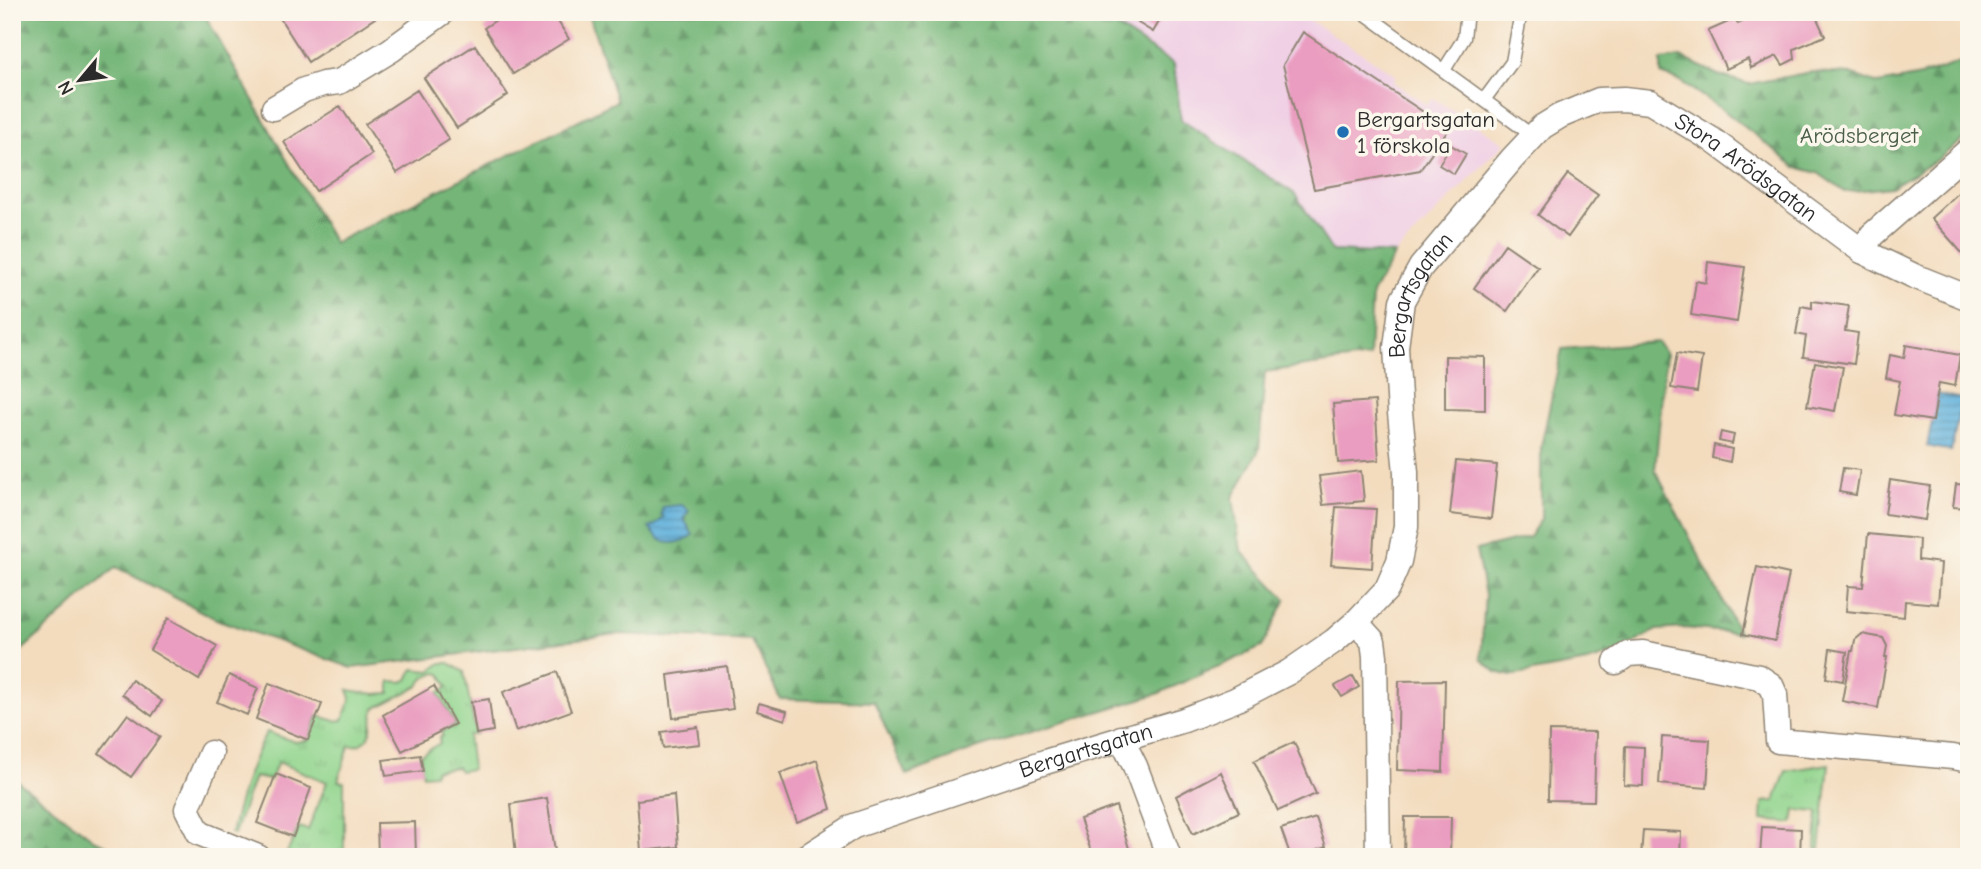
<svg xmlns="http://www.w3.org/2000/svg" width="1981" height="869" viewBox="0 0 1981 869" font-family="'Comic Neue',sans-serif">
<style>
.built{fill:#f0d0e5}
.grass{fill:url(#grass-tufts);stroke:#5e805c;stroke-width:2}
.forest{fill:url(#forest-firs);stroke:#507052;stroke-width:2}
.water{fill:url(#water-rules);stroke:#466e84;stroke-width:2}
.building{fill:#ea9dc0}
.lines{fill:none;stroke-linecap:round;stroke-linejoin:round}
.lane-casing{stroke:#8f8474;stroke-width:15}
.street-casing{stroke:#8f8474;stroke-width:27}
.lane{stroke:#fff;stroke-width:12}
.street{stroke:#fff;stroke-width:24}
.poi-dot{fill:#1f6fb2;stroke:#fbf7ec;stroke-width:2.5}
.labels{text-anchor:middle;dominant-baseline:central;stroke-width:7;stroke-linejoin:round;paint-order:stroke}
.poi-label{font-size:23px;fill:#2b2b2b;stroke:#fbf7ec;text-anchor:start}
.park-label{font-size:23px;fill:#4a5e48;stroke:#fbf7ec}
.street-label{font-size:23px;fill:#2b2b2b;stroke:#fbf7ec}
</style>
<defs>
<pattern id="grass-tufts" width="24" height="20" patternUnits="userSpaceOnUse" patternTransform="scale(1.75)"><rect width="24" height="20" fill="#91d48d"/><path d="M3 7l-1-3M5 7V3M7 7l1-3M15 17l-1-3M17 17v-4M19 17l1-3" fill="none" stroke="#7db67a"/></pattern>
<pattern id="forest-firs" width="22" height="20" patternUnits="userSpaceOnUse" patternTransform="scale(1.75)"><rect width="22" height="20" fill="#74b678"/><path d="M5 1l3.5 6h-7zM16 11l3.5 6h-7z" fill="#5f9463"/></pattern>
<pattern id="water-rules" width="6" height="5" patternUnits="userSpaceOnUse" patternTransform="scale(1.75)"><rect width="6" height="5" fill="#61b1dc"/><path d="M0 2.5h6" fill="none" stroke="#5090b3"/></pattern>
</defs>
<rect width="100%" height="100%" fill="#fbf7ec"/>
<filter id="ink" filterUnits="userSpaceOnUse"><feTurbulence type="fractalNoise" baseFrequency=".0143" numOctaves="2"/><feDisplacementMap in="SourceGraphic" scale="14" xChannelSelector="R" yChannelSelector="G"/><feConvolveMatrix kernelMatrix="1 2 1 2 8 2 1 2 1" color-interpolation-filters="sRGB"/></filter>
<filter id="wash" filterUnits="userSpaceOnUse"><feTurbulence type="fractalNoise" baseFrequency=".00686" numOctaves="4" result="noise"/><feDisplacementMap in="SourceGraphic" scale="28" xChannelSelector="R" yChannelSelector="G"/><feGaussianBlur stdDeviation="1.57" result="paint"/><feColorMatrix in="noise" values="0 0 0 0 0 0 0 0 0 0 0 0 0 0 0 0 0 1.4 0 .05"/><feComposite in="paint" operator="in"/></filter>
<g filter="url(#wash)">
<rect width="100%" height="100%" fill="#f3dcbe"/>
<path class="built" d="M1094 12H1297L1396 75 1393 82 1427 105 1433 98 1505 143 1395 254 1332 251 1294 194 1181 120 1174 64Z"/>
<path class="grass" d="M441 663H449L464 672 476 734 468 735 472 769 460 771 457 767 436 770 434 774 423 775 420 755 440 743 439 738 443 736 441 732 455 724 438 693 448 687 441 674 436 673 423 679 419 686 374 709C371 729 373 746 349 746L338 781 344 782V857H290L286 855 299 827 308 830 327 782 278 762 270 780 254 777 234 834 231 833C240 797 249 764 267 732L295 742 308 740 318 716 336 721 343 720 351 698 348 690 375 694 390 693V681L402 682 408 680 413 669 431 671Z
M1829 764 1820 849H1816L1818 812 1795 810 1793 823 1762 820 1763 802 1775 801 1786 771Z"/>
<path class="forest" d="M12 12H203L334 243 617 101 588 12H1093L1174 64 1181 120 1295 194 1332 251 1395 254 1372 294 1369 357 1265 372 1259 450 1233 498 1241 551 1286 599 1262 647 1157 694 978 748 906 775 874 702 780 699 752 640 617 634 352 668 216 619 116 567 12 659Z
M1681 57 1718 75 1749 84 1811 72 1851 74 1878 84 1921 76 1969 59V135L1938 159 1891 187 1845 192 1818 173 1796 167 1727 113 1680 81 1661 74V60Z
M1657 342 1666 354 1655 470 1739 633 1684 628 1657 630 1616 653 1587 662 1511 676 1496 672 1481 659 1485 595 1476 550 1529 537 1541 519V447L1562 349Z
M12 777 96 841 134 857H12Z"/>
<path class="water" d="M1938 394 1962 399 1951 451 1927 446Z
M682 505 689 510 684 519 693 535C686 541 670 546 661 540 657 537 652 531 649 528L657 524 664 517 661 514 663 507Z"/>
<g id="blocks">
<path class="building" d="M276 12H384L308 62Z
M508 12H552L569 39 513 74 484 28Z
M1145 12H1148L1160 20 1153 32 1138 23Z
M1763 12H1814L1825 36 1794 49 1795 59 1783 65 1777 56 1751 68 1748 59 1726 69 1708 31 1735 19 1738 24Z
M1303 32 1449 129 1420 170 1314 189 1283 65Z
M475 45 508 95 457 128 424 78Z
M417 90 449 140 397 173 365 124Z
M340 106 372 154 316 191 284 142Z
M1451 145 1466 154 1454 174 1439 165Z
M1568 174 1598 195 1568 237 1538 215Z
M1969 183V247L1962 253 1931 218Z
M1505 244 1538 267 1507 311 1474 288Z
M1708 262 1745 267 1737 322 1691 315 1696 281 1706 283Z
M1812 301 1849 306 1845 331 1858 333 1854 364 1803 357 1806 336 1796 334 1801 306 1812 308Z
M1966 321H1969V358H1963Z
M1906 345 1960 355 1955 386 1939 383 1933 421 1894 415 1900 381 1886 378 1890 355 1904 358Z
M1677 353 1702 357 1697 392 1671 388Z
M1445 356 1485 357V410L1445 409Z
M1815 362 1843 367 1835 411 1807 406Z
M1375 401 1379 460 1338 463 1333 404Z
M1721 432 1734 435 1732 444 1719 441Z
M1714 445 1732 449 1730 462 1712 458Z
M1456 461 1497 465 1491 519 1450 514Z
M1843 468 1860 470 1856 495 1839 492Z
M1361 471 1364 501 1323 505 1319 476Z
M1890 480 1930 486 1925 520 1885 514Z
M1956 484 1969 485V508L1953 507Z
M1336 507 1376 509 1372 568 1331 565Z
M1868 534 1919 539 1918 560 1941 563 1938 604 1905 601 1904 617 1846 611 1848 586 1863 587Z
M1757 567 1789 574 1775 641 1743 634Z
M168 618 217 646 199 680 150 650Z
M1862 634 1883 638 1887 646 1885 657H1887L1878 708 1842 701 1851 651H1853L1855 640Z
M1830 649 1847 652 1843 681 1826 678Z
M727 666 733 709 673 718 668 675Z
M1968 667H1969V685L1963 683Z
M557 672 571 711 516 731 503 692Z
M229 675 258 688 247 715 217 702Z
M1353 676 1359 687 1342 697 1335 686Z
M132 680 162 701 152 716 122 694Z
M1445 680 1443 772 1397 770 1399 681Z
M269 683 322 704 308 740 256 719Z
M434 686 455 724 402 751 383 715Z
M489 699 493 731 476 734 471 702Z
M759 703 787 711 785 720 757 711Z
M128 714 160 737 131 777 99 753Z
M698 727 700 744 663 748 661 732Z
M1549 731 1596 732 1594 801 1548 800Z
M1662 737 1710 740 1707 788 1659 784Z
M1294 742 1316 794 1278 811 1254 761Z
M1625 746 1644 747 1643 786 1624 785Z
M420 755 423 771 386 776 383 760Z
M817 760 831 809 797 822 780 773Z
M1221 772 1239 812 1193 834 1176 796Z
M276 774 311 788 293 837 257 823Z
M674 795 678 847 641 851 637 800Z
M547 798 555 851 516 856 511 804Z
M1116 806 1131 855 1126 857H1093L1080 819Z
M1405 817H1451L1450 857H1404Z
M1316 818 1326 847 1297 857H1291L1281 829Z
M415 822 416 857H378L377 823Z
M1762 827 1801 829 1800 857H1760Z
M1643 830 1681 832 1680 857H1641Z"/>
</g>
</g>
<g filter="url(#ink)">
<use href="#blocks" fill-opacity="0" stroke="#8f8474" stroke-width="2"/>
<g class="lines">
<g class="lane-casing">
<path id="lane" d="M1363 12 1533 136
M1444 70 1464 38 1467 12
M1484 100 1512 62 1521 12"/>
</g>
<g class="street-casing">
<g id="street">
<path d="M274 108 304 90 323 84 339 82 391 50 443 12"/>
<path d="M1862 251 1872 235 1969 150"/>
<path d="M1356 622 1373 641 1375 656 1378 857"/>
<path d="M1616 662 1628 654 1643 653 1759 677 1771 685 1775 694 1778 741 1953 757 1969 760"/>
<path d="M1121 738 1135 766 1169 857"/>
<path d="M211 753 187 809 199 833 258 857"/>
<path id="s1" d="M806 857 854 826 1045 762 1184 720 1235 700 1289 672 1334 641 1356 622 1387 589 1399 561 1406 527V472L1400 413 1396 347 1402 301 1421 267 1512 159 1542 127 1560 116 1599 100 1624 99 1650 102 1711 139 1862 251 1914 276 1969 298"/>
</g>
</g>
<use href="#lane" class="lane"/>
<use href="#street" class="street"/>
</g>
</g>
<circle class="poi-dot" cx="1343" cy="132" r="7"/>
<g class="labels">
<g class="poi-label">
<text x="1357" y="119">Bergartsgatan<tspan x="1357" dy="26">1 förskola</tspan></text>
</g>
<g class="park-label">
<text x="1859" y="135">Arödsberget</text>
</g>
<g class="street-label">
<text stroke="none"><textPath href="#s1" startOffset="1395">Stora Arödsgatan</textPath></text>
<text stroke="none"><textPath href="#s1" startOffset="952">Bergartsgatan</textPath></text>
<text stroke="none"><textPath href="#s1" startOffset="301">Bergartsgatan</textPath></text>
</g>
</g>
<rect width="1981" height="869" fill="none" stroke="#fbf7ec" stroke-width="42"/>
<g transform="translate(80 80) rotate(241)" stroke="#fbf7ec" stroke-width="5" paint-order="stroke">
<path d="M0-5L12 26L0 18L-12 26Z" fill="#2b2b2b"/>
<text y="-10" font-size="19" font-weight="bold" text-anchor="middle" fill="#2b2b2b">N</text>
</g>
</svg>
